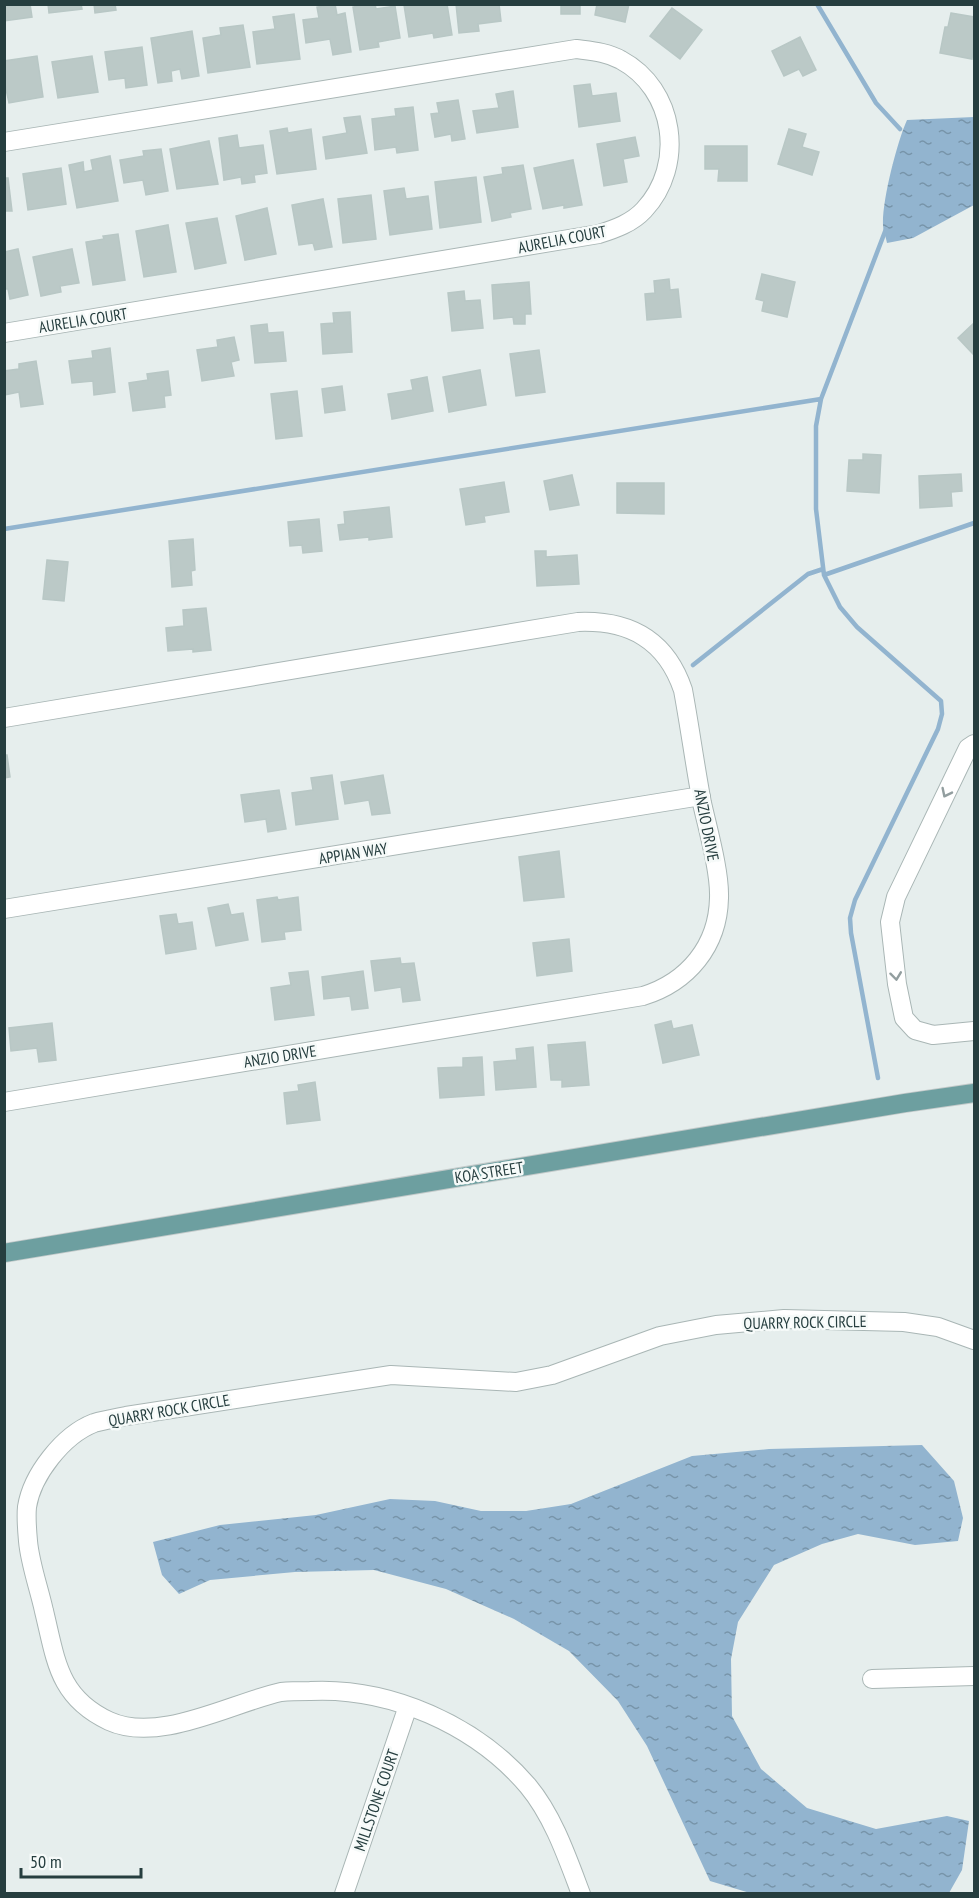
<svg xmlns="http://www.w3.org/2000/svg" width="979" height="1898" viewBox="0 0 979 1898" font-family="'PT Sans Narrow',sans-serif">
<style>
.water{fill:url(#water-ripples)}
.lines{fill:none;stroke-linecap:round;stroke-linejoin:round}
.stream{stroke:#92b4cf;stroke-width:4.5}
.building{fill:#bbc9c7;stroke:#b8c7c5;stroke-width:1.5}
.minor-casing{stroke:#a9b6b5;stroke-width:20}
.major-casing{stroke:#c2c9c9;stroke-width:20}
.minor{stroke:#fff;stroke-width:18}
.major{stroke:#6d9fa0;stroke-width:18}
.oneway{stroke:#929e9f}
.labels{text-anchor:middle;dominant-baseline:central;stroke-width:5;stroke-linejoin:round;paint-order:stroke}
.street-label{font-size:16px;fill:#263e3f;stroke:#f6faf9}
</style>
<defs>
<pattern id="water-ripples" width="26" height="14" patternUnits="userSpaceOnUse" patternTransform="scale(1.5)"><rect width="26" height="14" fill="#92b4cf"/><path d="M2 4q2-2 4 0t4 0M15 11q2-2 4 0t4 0" fill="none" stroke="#7794a9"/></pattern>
</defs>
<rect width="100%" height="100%" fill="#e6eeed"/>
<path class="water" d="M974 117V205L913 238 887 243C886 237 883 231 883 225 882 201 897 142 907 120Z
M922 1445 954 1481 963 1518 958 1541 915 1545 858 1534 822 1544 774 1565 738 1622 731 1659 732 1716 761 1769 807 1808 876 1829 947 1816 969 1821 962 1870 949 1893H750L710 1881 647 1746 618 1701 569 1651 514 1619 446 1589 374 1570 295 1572 210 1580 179 1594 162 1575 153 1542 220 1525 316 1515 390 1499 435 1501 481 1511H526L571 1504 692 1456 769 1449Z"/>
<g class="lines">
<path class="stream" d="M817 4 876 103 900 129
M4 529 821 399
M824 575 974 523
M693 665 808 574 823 569
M878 1078 851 933 850 918 855 900 938 729 942 714 941 701 857 627 840 607 824 575 816 509V426L821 399 886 229"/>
</g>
<path class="building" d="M4 4H30L32 17 4 21Z
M48 4H81L82 9 49 13Z
M94 4H115L116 10 95 13Z
M335 4 337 15 345 13 351 52 333 55 330 39 306 43 303 20 319 18 317 7Z
M367 4H375L376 9 395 6 400 38 378 42 379 47 360 50 353 7Z
M447 4 452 35 434 38 433 33 409 37 404 5Z
M456 4H499L501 21 478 24 479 31 459 33Z
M561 4H580V14H561Z
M597 4H629L625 22 595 15Z
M672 8 702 30 680 59 650 36Z
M951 13 974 17V42L972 59 940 53 945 27H948Z
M294 14 300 59 257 64 253 32 275 29 273 17Z
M243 25 250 67 208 73 203 38 221 35 220 28Z
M192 31 199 76 182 79 180 69 171 71 172 81 158 83 151 38Z
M800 37 816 70 803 76 799 69 784 76 772 51Z
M142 47 147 85 126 88 125 78 109 80 105 52Z
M37 56 43 97 9 103 4 80V61Z
M92 56 98 92 58 98 52 62Z
M590 84 592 96 616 93 620 121 579 127 574 86Z
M513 91 518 127 477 133 473 111 499 108 496 94Z
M458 100 465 139 452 141 451 134 435 137 431 114 439 113 437 103Z
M413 107 418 150 397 153 396 147 375 150 372 119 396 116 395 109Z
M360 116 367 153 326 159 323 137 347 133 344 118Z
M287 128 288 133 311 129 316 169 277 174 270 131Z
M789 129 806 134 802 147 819 152 812 175 778 164Z
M237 135 239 148 263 145 267 173 254 175 255 182 242 184 241 177 224 180 219 138Z
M635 137 639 156 623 159 627 182 604 186 597 144Z
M209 141 218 184 177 189 170 149Z
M705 146H747V181H718L719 169H705Z
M161 149 168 191 146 195 143 180 124 183 120 160 144 156 143 151Z
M110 156 118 201 77 208 69 165 83 162 84 172 93 170 91 160Z
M573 160 582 205 564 208V205L543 209 534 168Z
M523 165 531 209 510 213 511 217 492 221 484 177 503 174 502 168Z
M61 168 66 204 28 210 23 174Z
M476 177 481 222 440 228 435 182Z
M4 178H8L12 211H4Z
M404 188 406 199 428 196 432 229 390 235 384 191Z
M371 195 376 239 343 243 338 199Z
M323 199 332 247 315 250 313 243 299 245 292 205Z
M267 208 276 254 245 260 236 216Z
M217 218 226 263 195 269 186 223Z
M168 225 176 272 144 277 136 231Z
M118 234 125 280 93 285 86 242 104 239 103 236Z
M18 249 28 295 10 299 8 289H4V252Z
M72 249 79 283 60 286 61 292 41 296 33 257Z
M762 274 795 282 787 317 762 311 764 301 756 299Z
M669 279 670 290 678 289 681 317 647 320 645 294 655 293 654 281Z
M529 282 531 314H525V324H514L513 317 494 319 492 285Z
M464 291 465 301 480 300 483 328 452 331 448 293Z
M350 312 352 352 323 354 321 324 334 323 333 313Z
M974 323V355L958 338Z
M267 324 268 333 283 332 286 361 255 363 251 326Z
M234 337 239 360 231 362 234 376 202 381 197 350 218 347 217 340Z
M110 348 115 392 94 395 93 381 72 383 69 361 93 358 92 351Z
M539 350 545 392 516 396 510 354Z
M36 361 43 404 21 407 19 392 4 395V371L19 369V364Z
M480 370 486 405 449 412 443 377Z
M168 371 171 395 164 396 165 407 133 411 129 383 148 380 147 374Z
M427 377 433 411 392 419 388 394 413 390 411 380Z
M342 386 345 410 325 413 322 389Z
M297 391 302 436 276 439 271 394Z
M863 454 881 455 879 493 847 491 849 460H863Z
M961 474 962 491 951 492 952 506 920 508 919 476Z
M572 475 579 505 550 510 544 481Z
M504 482 509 512 484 516 485 522 466 525 460 489Z
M617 483H664V514L617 513Z
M389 507 392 537 369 540V537L340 540 338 525 345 524 344 512Z
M319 519 322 551 303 553 302 545 290 546 288 522Z
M193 539 195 570 191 571 192 585 172 587 169 541Z
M535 551H546V557L577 555 579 584 537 586Z
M47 560 68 562 64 601 43 599Z
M206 608 211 650 193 652V649L168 651 166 628 184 626 183 610Z
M4 755H7L10 777 4 778Z
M332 775 338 819 296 825 292 793 313 790 311 778Z
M383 775 390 813 372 815 369 800 345 804 341 782Z
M279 790 286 829 268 832 266 819 245 822 241 795Z
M559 851 564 897 524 901 519 857Z
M277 897 278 900 298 897 301 930 284 932 285 939 262 942 257 900Z
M228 904 231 915 243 913 248 940 216 946 208 908Z
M176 914 178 924 192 922 196 949 166 954 160 916Z
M569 939 572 971 537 976 533 943Z
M400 958 401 964 414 963 420 1000 403 1002 401 987 375 991 371 961Z
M308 971 314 1015 275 1020 271 988 291 985 289 973Z
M363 971 368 1008 352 1010 350 996 324 999 322 977Z
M671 1021 673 1029 692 1025 699 1055 663 1063 655 1025Z
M52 1023 56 1060 39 1062 37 1048 11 1051 9 1028Z
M585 1042 589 1085 562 1087V1080H551L548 1045Z
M533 1047 536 1087 496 1090 494 1062 517 1060 516 1049Z
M482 1057 484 1095 440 1098 438 1068 463 1067V1058Z
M315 1082 320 1120 287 1124 284 1093 299 1091 298 1085Z"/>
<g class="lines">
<g class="minor-casing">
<path id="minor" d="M4 142 576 49C591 51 607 52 621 60 675 89 686 165 644 210 632 223 615 229 599 234L4 333
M4 718 578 622C630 620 666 640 683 690 690 728 695 766 702 803 708 830 720 872 719 898 718 946 688 982 643 996L4 1102
M974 744 968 748 896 897 890 922 897 984 904 1018 915 1030 933 1035 974 1031
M4 909 701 796
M872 1679 974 1676
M344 1894 408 1706
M581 1894C567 1857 553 1816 528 1786 476 1725 390 1687 310 1691 301 1691 291 1691 281 1692 231 1703 159 1744 109 1721 58 1697 56 1660 44 1611 39 1588 30 1564 28 1541 27 1530 26 1517 27 1507 32 1475 63 1435 94 1423 104 1420 116 1418 126 1416L391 1375 516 1382 552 1375 660 1336 716 1325 784 1319 904 1322 938 1327 974 1340"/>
</g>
<g class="major-casing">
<path id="major" d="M4 1253 905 1103 974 1093"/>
</g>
<use href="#minor" class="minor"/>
<use href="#major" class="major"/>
</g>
<defs><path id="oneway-chevron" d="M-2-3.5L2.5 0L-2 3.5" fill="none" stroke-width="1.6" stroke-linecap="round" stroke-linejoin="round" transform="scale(1.5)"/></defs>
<g class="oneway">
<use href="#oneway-chevron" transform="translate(946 793) rotate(116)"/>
<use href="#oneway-chevron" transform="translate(896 976) rotate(83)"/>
</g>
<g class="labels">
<g class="street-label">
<text transform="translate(562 239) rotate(-11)">AURELIA COURT</text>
<text transform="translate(83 320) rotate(-9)">AURELIA COURT</text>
<text transform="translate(707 825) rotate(79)">ANZIO DRIVE</text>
<text transform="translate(353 853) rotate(-9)">APPIAN WAY</text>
<text transform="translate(280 1056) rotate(-9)">ANZIO DRIVE</text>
<text transform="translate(489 1172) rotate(-9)">KOA STREET</text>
<text transform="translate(805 1322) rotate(-1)">QUARRY ROCK CIRCLE</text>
<text transform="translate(169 1410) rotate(-10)">QUARRY ROCK CIRCLE</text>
<text transform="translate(376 1800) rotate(-71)">MILLSTONE COURT</text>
</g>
</g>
<rect width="979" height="1898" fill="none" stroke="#263e3f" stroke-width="12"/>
<path d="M21 1868v9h120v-9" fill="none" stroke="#263e3f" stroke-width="3"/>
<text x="30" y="1868" font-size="18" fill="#263e3f" stroke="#f6faf9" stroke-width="4.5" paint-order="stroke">50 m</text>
</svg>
